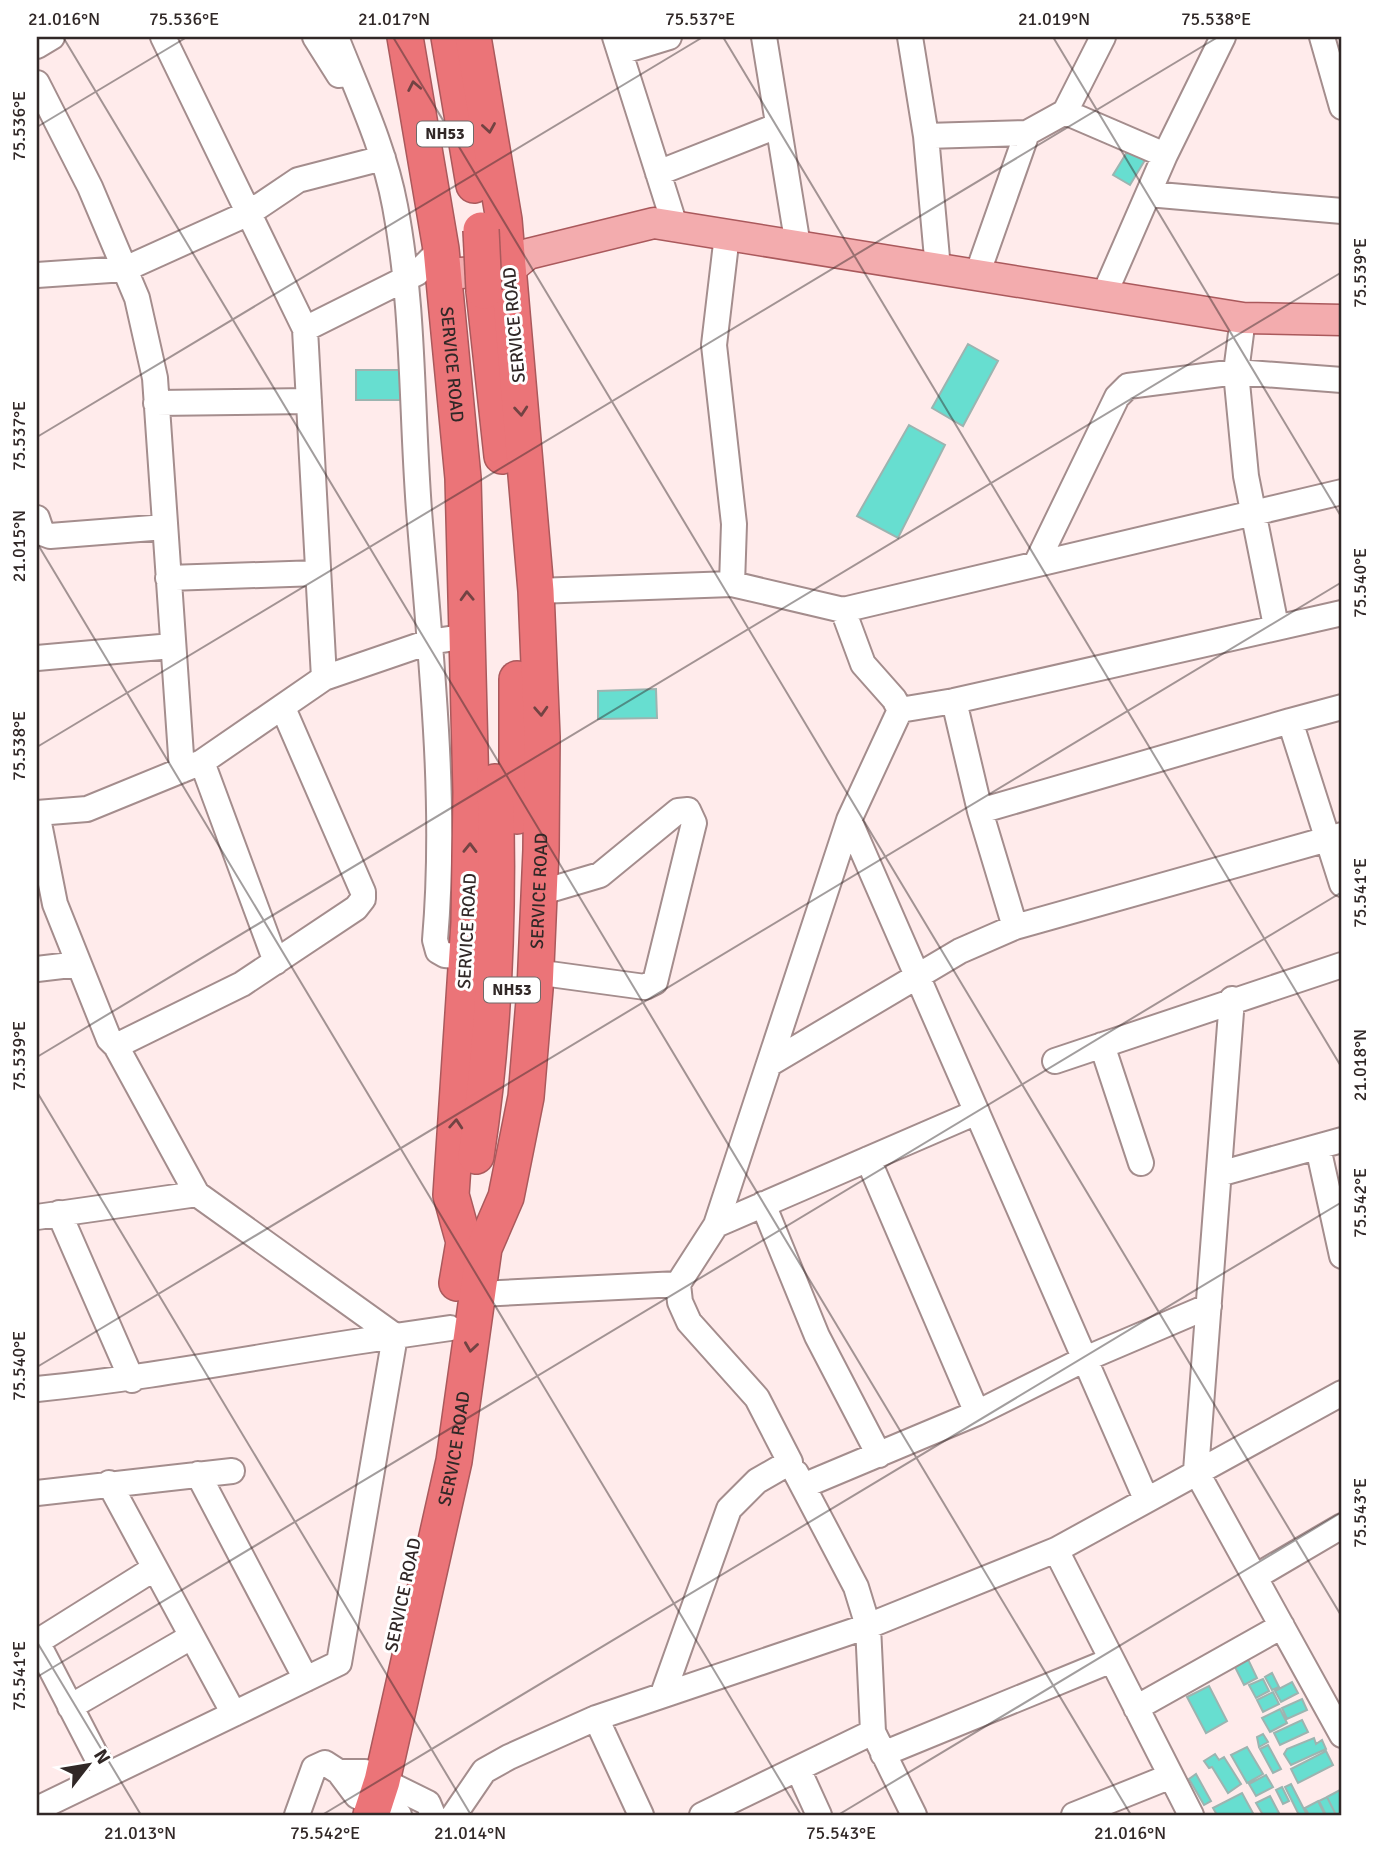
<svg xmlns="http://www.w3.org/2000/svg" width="1379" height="1852" viewBox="0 0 1379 1852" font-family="Signika,sans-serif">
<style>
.building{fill:#67ded0;stroke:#9cb4b0;stroke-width:2}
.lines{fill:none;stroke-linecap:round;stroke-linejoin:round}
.minor-casing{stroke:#a48d8d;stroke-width:28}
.major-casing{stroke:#aa595c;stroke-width:33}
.highway-casing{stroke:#aa595c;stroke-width:38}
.minor{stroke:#fff;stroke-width:24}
.major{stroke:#f3acae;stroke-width:30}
.highway{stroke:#eb7478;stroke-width:35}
.highway-bridge-casing{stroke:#aa595c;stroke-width:38;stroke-linecap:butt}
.highway-bridge{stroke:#eb7478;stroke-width:35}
.oneway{stroke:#724343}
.ticks{fill:none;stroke:#312827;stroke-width:2;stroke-opacity:0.45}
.labels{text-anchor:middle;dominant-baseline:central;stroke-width:6;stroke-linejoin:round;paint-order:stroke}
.shield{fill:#fff;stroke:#6f6868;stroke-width:2}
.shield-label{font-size:16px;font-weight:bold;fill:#312827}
.street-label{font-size:18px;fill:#312827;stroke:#fff}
.neatline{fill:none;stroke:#312827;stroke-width:2.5}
.ticks-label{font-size:18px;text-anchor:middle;fill:#312827}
</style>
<rect width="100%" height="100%" fill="#ffebeb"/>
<path class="building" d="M1132 144 1148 155 1130 185 1113 175Z
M968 344 998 361 963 426 932 408Z
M356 370H407V400H356Z
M909 425 945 445 898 538 857 516Z
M656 689 657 718 598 719V691Z
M1244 1651 1257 1678 1244 1685 1230 1657Z
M1272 1673 1279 1687 1272 1690 1265 1677Z
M1263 1679 1269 1691 1256 1698 1249 1685Z
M1292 1682 1298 1693 1281 1702 1275 1691Z
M1209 1686 1227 1721 1206 1733 1187 1697Z
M1273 1692 1279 1704 1263 1712 1257 1700Z
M1302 1699 1307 1710 1287 1719 1282 1708Z
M1280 1709 1287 1723 1270 1732 1262 1718Z
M1302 1720 1308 1732 1280 1745 1274 1733Z
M1263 1734 1268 1742 1259 1747 1257 1737Z
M1314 1738 1316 1744 1322 1740 1326 1749 1291 1765 1284 1754 1287 1749Z
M1268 1745 1281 1769 1273 1773 1260 1749Z
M1247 1747 1263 1774 1247 1783 1231 1755Z
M1326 1751 1333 1765 1298 1783 1291 1769Z
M1215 1754 1219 1760 1224 1757 1241 1784 1228 1793 1212 1767 1209 1768 1204 1761Z
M1196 1774 1211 1801 1204 1805 1189 1779Z
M1266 1775 1273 1787 1256 1796 1249 1784Z
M1291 1784 1307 1815H1299L1285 1787Z
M1282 1787 1289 1801 1283 1804 1276 1790Z
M1342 1789V1812L1336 1815 1327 1797Z
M1242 1793 1254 1815H1217L1213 1808Z
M1270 1796 1280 1815H1263L1256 1803Z
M1327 1797 1336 1815H1326L1319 1801Z
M1318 1801 1325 1815H1309L1305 1808Z"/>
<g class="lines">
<g class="minor-casing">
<path id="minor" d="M163 37 305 329 324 678
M315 37 339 75
M336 37C358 93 384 147 395 206 415 310 411 418 420 523 431 661 447 802 435 940L438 951 445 955 467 957
M615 37 675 226
M764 37 798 246
M910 37 926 136 938 269
M1322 37 1342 107
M37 46 52 37
M620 52 669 37
M37 83 90 187 137 298 155 378 182 770
M1065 112 1165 155
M926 136 1027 133
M658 173 777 126
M1148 194 1342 211
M727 235 714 345 734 524 732 584
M37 275 125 269 249 213 298 180 383 158
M977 275 1027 133 1065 112 1103 37
M1104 295 1165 155 1223 37
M1243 318 1236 372 1246 476 1276 626
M305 329 417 273 441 249
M156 403 309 401
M37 518 42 533 50 536 165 527
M1036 564 1117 397 1128 386 1236 372 1342 380
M168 578 318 573
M536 591 732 584 843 610 1342 492
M843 610 863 664 894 699 900 710
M37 658 172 646
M954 701 980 811 1015 927
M900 710 954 701 1342 613
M1290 721 1342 707
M202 762 276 962
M980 811 1290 721 1342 884
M849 820 1146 1499
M37 969 79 964
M535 972 645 987 655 982 694 823 688 810 678 811 600 875 539 893
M1232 999 1196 1471 1342 1735
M1102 1045 1141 1163
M116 1046 109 1039 55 904 37 813 87 809 202 762 324 678 429 642 468 636
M1055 1061 1342 965
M771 1063 960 951 1015 927 1342 835
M1318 1147 1342 1256
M1219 1174 1342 1140
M197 1194 116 1046 242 984 356 908 363 899V892L283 708
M763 1204 817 1336 879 1455
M59 1213 132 1380
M37 1217 197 1194 395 1336
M716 1225 977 1112
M479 1294 678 1284
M37 1389C157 1377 275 1353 395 1336
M977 1413 1085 1359 1209 1306
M796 1473 856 1587 868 1626 873 1732
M198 1474 306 1679
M109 1483 234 1714
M803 1486 977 1413 868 1159
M37 1493 232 1471
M1056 1550 1191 1815
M1255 1577 1342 1526
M37 1642 106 1775
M37 1642 155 1568
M663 1694 729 1509 757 1481 790 1462 757 1398 689 1322 680 1302 678 1284 716 1225 849 820 900 710
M70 1707 191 1637
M1136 1708 1282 1626
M596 1718 641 1815
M883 1754 1112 1660
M798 1769 819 1815
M339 1772H365L428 1803 433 1815
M37 1809 339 1663 395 1336 450 1328
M297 1815 314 1768 325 1763 339 1772 357 1796 399 1815
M454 1815 484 1771 509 1757 596 1718 868 1626 1056 1550 1342 1393
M702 1815 873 1732 914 1815
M1074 1815 1171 1776"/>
</g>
<g class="major-casing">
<path id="major" d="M444 274 509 270 528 254 654 223 1243 318 1342 320"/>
</g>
<g class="highway-casing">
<g id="highway">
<path id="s1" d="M405 37 441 249 463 478 471 792 469 923 451 1195 464 1242 457 1283"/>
<path d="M449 37 474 185"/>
<path d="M484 291 502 456"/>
<path d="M517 679V816"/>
<path d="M476 1156C495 1033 499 906 495 782"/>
<path id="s2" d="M371 1815 382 1781 454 1461 484 1248 506 1197 526 1097 535 989 541 850 542 737 536 591 504 220 473 37"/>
</g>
</g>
<use href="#minor" class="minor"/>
<use href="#major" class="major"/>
<use href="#highway" class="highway"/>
<g class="highway-bridge-casing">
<path id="highway-bridge" d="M481 230 484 291"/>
</g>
<use href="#highway-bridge" class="highway-bridge"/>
</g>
<defs><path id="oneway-chevron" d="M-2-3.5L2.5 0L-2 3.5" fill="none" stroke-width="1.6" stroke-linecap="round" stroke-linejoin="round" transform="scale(1.75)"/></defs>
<g class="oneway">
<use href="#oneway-chevron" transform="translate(414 86) rotate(-101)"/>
<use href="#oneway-chevron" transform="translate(489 128) rotate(81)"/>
<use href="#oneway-chevron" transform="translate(521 411) rotate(85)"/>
<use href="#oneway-chevron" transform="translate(467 596) rotate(-92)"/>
<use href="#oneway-chevron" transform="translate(541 711) rotate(87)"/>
<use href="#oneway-chevron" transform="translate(470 848) rotate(-89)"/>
<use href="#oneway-chevron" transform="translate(456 1124) rotate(-86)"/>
<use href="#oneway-chevron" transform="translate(471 1347) rotate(98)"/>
</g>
<path class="ticks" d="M63 37 1131 1815M393 37 1342 1617M723 37 1342 1068M1053 37 1342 518M37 127 187 37M37 437 703 37M37 543 801 1815M37 747 1218 37M37 1057 1342 272M37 1092 471 1815M37 1367 1342 582M37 1642 141 1815M37 1677 1342 892M322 1815 1342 1202M838 1815 1342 1512"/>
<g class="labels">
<g class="shield">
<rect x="417" y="121.5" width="56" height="25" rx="5"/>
<rect x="484" y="977.5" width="56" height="25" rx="5"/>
</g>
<g class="shield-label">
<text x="445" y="134">NH53</text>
<text x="512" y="990">NH53</text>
</g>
<g class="street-label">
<text transform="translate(514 325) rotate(-95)">SERVICE ROAD</text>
<text stroke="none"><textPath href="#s1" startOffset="331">SERVICE ROAD</textPath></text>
<text stroke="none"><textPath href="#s2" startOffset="943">SERVICE ROAD</textPath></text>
<text transform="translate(467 931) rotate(-87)">SERVICE ROAD</text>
<text stroke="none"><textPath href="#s2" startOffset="376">SERVICE ROAD</textPath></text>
<text transform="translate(403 1595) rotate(-78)">SERVICE ROAD</text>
</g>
</g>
<rect width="1379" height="1852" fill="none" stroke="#ffffff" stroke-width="77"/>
<g transform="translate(88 1765) rotate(59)" stroke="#ffffff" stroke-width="5" paint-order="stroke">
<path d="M0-5L12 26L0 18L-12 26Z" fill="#312827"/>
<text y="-10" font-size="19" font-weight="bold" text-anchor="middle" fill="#312827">N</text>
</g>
<rect x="38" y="38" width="1302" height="1776" class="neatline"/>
<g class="ticks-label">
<text x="64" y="25">21.016°N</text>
<text x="184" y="25">75.536°E</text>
<text x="394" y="25">21.017°N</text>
<text x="700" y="25">75.537°E</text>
<text x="1054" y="25">21.019°N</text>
<text x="1216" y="25">75.538°E</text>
<text transform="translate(19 126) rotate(-90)" y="6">75.536°E</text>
<text transform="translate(1360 273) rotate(-90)" y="6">75.539°E</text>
<text transform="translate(19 436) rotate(-90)" y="6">75.537°E</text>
<text transform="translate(19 546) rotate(-90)" y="6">21.015°N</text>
<text transform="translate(1360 583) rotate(-90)" y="6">75.540°E</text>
<text transform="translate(19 746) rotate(-90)" y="6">75.538°E</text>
<text transform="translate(1360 893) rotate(-90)" y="6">75.541°E</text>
<text transform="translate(19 1056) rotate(-90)" y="6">75.539°E</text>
<text transform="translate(1360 1065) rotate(-90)" y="6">21.018°N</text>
<text transform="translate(1360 1203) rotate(-90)" y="6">75.542°E</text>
<text transform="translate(19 1366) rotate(-90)" y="6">75.540°E</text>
<text transform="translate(1360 1513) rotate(-90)" y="6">75.543°E</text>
<text transform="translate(19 1676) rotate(-90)" y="6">75.541°E</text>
<text x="140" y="1839">21.013°N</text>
<text x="325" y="1839">75.542°E</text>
<text x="470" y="1839">21.014°N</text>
<text x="841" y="1839">75.543°E</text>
<text x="1130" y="1839">21.016°N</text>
</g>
</svg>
